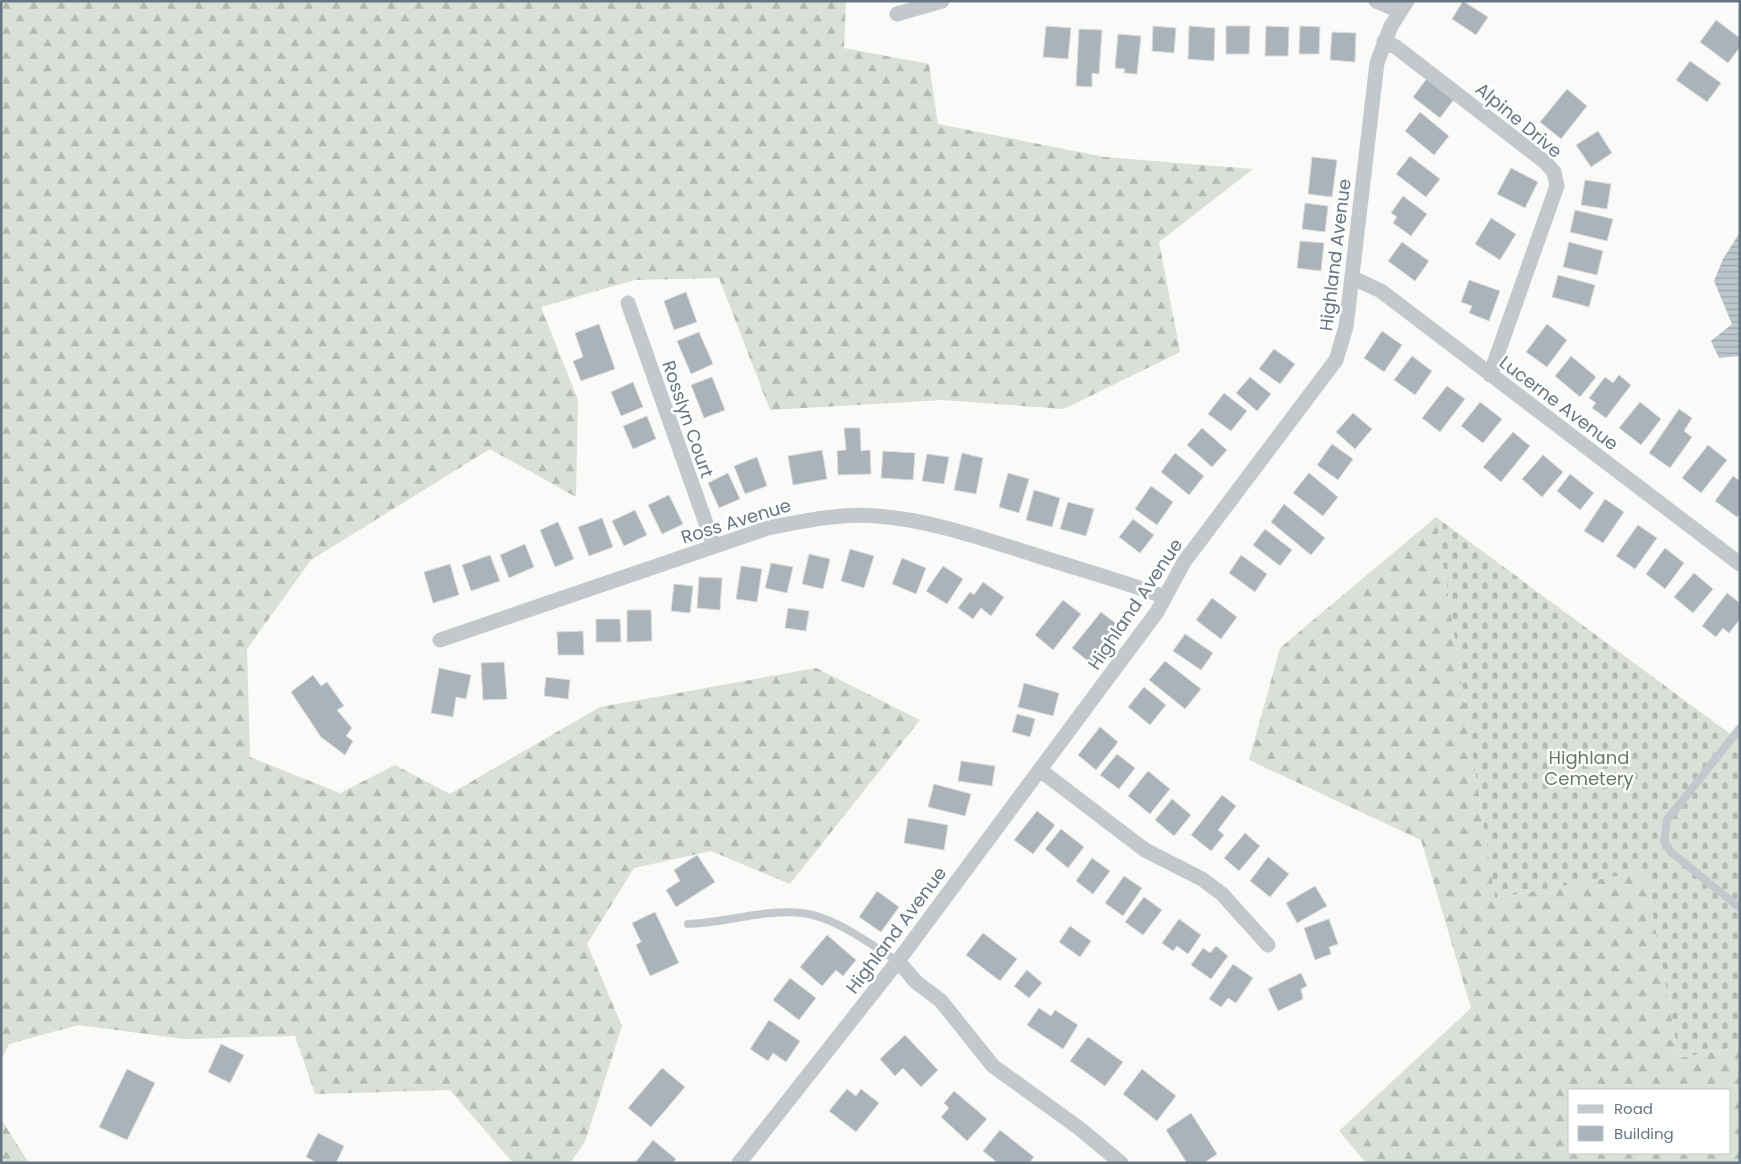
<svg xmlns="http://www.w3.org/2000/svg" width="1741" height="1164" viewBox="0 0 1741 1164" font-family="Poppins,sans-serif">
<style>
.forest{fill:url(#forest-firs);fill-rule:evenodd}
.cemetery{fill:url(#cemetery-stones)}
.water{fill:url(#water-rules)}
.building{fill:#aab3b9;stroke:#dcdcda}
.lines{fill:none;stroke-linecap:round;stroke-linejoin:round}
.lane{stroke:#c3c8cc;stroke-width:8}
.street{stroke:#c3c8cc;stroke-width:15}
.labels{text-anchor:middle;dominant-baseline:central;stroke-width:5;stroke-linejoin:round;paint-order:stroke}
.street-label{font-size:18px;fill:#657683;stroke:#fff}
.park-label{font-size:18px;fill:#687a64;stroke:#fff}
</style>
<defs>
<pattern id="forest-firs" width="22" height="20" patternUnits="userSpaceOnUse" patternTransform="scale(1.25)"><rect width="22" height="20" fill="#dadfd7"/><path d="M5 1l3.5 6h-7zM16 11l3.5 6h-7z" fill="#b4b9b4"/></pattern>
<pattern id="cemetery-stones" width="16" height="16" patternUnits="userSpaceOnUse" patternTransform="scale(1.25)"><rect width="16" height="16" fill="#dadfd7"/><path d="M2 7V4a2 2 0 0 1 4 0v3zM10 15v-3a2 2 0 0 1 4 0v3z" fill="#b4b9b4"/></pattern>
<pattern id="water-rules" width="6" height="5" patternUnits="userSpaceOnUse" patternTransform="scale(1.25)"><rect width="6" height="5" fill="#bbc7cb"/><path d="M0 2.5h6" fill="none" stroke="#9ca6aa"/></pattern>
</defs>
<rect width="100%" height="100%" fill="#fafaf8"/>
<path class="forest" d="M1 1H846L844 48 929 64 938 124 1105 157 1253 169 1159 242 1180 352 1064 409 943 400 770 410 719 278 635 280 541 307 578 400 576 497 490 449 311 560 247 649 250 757 340 793 395 765 450 794 600 707 816 668 920 720 790 884 711 851 634 868 587 944 622 1026 585 1142 570 1163H513L450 1090 315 1094 295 1036 184 1039 78 1025 9 1044 1 1061Z
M1436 517 1495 898 1645 871 1679 1058 1740 1046V1163H1366L1339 1131 1471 1008 1421 840 1249 760 1280 648ZM1570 1090H1730V1153H1570Z
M1 1119 29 1163H1Z"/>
<path class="cemetery" d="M1436 517 1733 736 1740 728V1046L1679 1058 1645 871 1495 898Z"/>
<path class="water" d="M1740 232V356L1719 358 1711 341 1732 324 1714 281 1723 259Z"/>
<path class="building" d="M1463 1 1488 17 1476 35 1452 19Z
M1716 20 1740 38V47L1728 63 1700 42Z
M1046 26 1071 28 1068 59 1043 57Z
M1153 26 1176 28 1174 53 1152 51Z
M1189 26 1215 28 1214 61 1188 59Z
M1226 26H1250L1249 54H1226Z
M1266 26 1289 27 1288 56H1265Z
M1300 26 1320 27 1319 54H1299Z
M1079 29 1102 30 1099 74 1092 73V87L1076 86Z
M1332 32 1356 33 1355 62 1330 60Z
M1118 34 1141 36 1137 74 1124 73 1125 69 1115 68Z
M1690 61 1721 83 1707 102 1676 80Z
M1428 77 1455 98 1440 118 1413 97Z
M1567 89 1587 106 1561 139 1540 122Z
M1420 112 1449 136 1434 155 1405 131Z
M1598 131 1612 153 1591 167 1576 145Z
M1410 156 1440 179 1426 197 1396 174Z
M1312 157 1337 160 1332 197 1308 194Z
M1511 168 1538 182 1525 208 1497 194Z
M1585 180 1611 184 1607 209 1581 205Z
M1403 196 1427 214 1411 236 1393 223 1397 217 1391 213Z
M1305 203 1328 206 1325 232 1302 229Z
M1575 210 1613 219 1607 241 1570 232Z
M1491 218 1516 234 1500 260 1475 244Z
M1300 241 1324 243 1321 271 1297 268Z
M1402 242 1429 261 1415 281 1388 261Z
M1569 242 1603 251 1597 275 1563 267Z
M1558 275 1595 285 1589 307 1552 297Z
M1469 280 1500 291 1489 321 1469 313 1472 306 1461 302Z
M686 292 697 322 674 330 664 301Z
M599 324 615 369 581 381 573 361 583 357 575 333Z
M1547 324 1567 340 1547 367 1526 352Z
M1382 331 1402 345 1384 372 1364 358Z
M699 332 713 364 691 374 677 341Z
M1274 349 1295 364 1280 384 1259 369Z
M1412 356 1432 371 1415 395 1394 380Z
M1571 356 1596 377 1580 397 1555 376Z
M1619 375 1631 385 1606 418 1592 408 1596 403 1589 398 1605 377 1613 383Z
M712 377 725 410 704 418 691 385Z
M1250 377 1271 394 1257 411 1236 393Z
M633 382 643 407 621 416 611 392Z
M1447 386 1465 399 1440 432 1422 418Z
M1224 393 1247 411 1231 431 1208 414Z
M1480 402 1502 419 1483 443 1461 426Z
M1640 402 1661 419 1641 445 1619 428Z
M1679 409 1692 418 1684 431 1692 437 1670 468 1649 453Z
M1353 413 1372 429 1355 449 1336 432Z
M647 416 656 439 633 449 623 426Z
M844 428H860L861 451 870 450 871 474 838 475 837 451 846 450Z
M1202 428 1227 450 1212 467 1187 445Z
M1513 432 1530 446 1501 482 1483 467Z
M1332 444 1353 459 1338 480 1317 465Z
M1708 445 1727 460 1701 493 1682 478Z
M822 450 827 479 793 485 788 456Z
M883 451 915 453 913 480 881 478Z
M962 453 983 458 976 494 954 490Z
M1175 453 1204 476 1189 495 1161 472Z
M927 454 949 457 944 484 922 481Z
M1543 455 1563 472 1542 497 1522 479Z
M757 457 767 486 745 494 734 466Z
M728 473 740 499 719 508 708 483Z
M1008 473 1029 479 1019 513 999 507Z
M1309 473 1338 497 1323 516 1293 493Z
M1570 474 1594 493 1580 510 1557 491Z
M1733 476 1740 481V513L1737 517 1715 501Z
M1151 486 1173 502 1157 525 1135 509Z
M1034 490 1060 498 1052 527 1026 520Z
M669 495 683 524 662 534 648 505Z
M1605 499 1624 512 1603 543 1584 531Z
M1068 502 1094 509 1086 536 1060 529Z
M1284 504 1325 538 1311 555 1271 522Z
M635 510 647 535 624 546 612 521Z
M602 518 613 547 589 556 578 527Z
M1133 519 1154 535 1140 553 1119 537Z
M558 522 574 559 555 567 540 530Z
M1638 525 1657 538 1635 569 1616 556Z
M1265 529 1292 550 1280 566 1253 545Z
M525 544 534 567 509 578 500 555Z
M1665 548 1684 563 1665 589 1646 574Z
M850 549 874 556 864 588 841 581Z
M809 554 830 559 823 589 802 584Z
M490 555 500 581 471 591 462 565Z
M1241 555 1267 574 1255 592 1229 573Z
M902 558 926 568 916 594 892 584Z
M771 563 793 567 787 593 765 588Z
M450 564 459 595 433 603 424 572Z
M741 566 762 569 757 602 736 599Z
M943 566 963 579 947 604 926 591Z
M1694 573 1713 589 1693 613 1674 597Z
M699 577 722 578 720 610 697 608Z
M983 582 1004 597 991 616 981 608 973 619 958 608 970 592 974 595Z
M674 584 693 586 690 613 671 611Z
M1727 593 1740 603V619L1729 633 1723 628 1716 637 1702 626Z
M1212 598 1237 617 1221 639 1196 620Z
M1063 600 1081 614 1053 650 1035 635Z
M788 608 809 611 806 631 785 628Z
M627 610H651L652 641 627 642Z
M1101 612 1123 629 1094 666 1072 648Z
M596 619H620L621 642H596Z
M583 631 584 655H558L557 632Z
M1185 634 1213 653 1201 670 1173 651Z
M1165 661 1201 689 1185 709 1149 680Z
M504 662 507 699 483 700 481 663Z
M439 668 471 675 466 699 456 697 453 717 431 713Z
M313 675 321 686 327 682 344 706 337 710 352 728 346 736 353 741 345 755 321 737 291 692Z
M546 677 570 680 568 699 544 696Z
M1024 683 1059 693 1053 716 1018 707Z
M1144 687 1166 705 1150 725 1128 707Z
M1017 714 1035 719 1030 737 1012 732Z
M1100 727 1118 742 1096 770 1078 755Z
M1117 754 1135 768 1119 789 1100 775Z
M961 761 995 766 992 786 958 781Z
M1148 771 1170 789 1150 814 1128 796Z
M934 784 971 794 965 816 928 807Z
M1222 795 1236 806 1218 830 1224 835 1211 851 1191 835Z
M1172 799 1191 815 1174 836 1155 820Z
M1037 811 1055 825 1033 854 1014 840Z
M908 818 948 825 944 850 904 843Z
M1061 829 1084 847 1068 868 1045 849Z
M1245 833 1260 846 1239 871 1224 858Z
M697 855 715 882 676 907 666 890 680 881 674 870Z
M1268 857 1289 874 1270 897 1250 881Z
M1092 858 1110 871 1093 894 1076 881Z
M1124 876 1142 888 1123 916 1105 903Z
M1315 886 1327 906 1297 923 1286 903Z
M877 891 899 907 881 932 859 917Z
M1144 897 1162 910 1143 935 1125 922Z
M655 912 679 963 650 976 636 945 641 942 632 923Z
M1179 919 1201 935 1188 954 1177 946 1173 951 1162 943Z
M1329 919 1338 944 1329 947 1331 954 1315 960 1304 928Z
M1070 926 1091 941 1080 957 1059 942Z
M983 933 1017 959 1000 981 966 955Z
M827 935 856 960 843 976 836 970 822 986 800 967Z
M1216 946 1228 956 1211 979 1191 965 1203 948 1210 953Z
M1233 964 1253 978 1236 1003 1228 998 1221 1007 1209 999Z
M1027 970 1042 983 1029 998 1014 986Z
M1301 973 1307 986 1301 989 1303 999 1278 1011 1268 989Z
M790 978 816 998 799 1020 773 1000Z
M1039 1008 1051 1016 1055 1010 1078 1025 1063 1049 1027 1025Z
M769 1020 800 1041 786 1062 773 1053 768 1061 750 1049Z
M905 1035 938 1070 921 1087 903 1068 895 1076 880 1059Z
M1088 1037 1123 1062 1105 1086 1070 1061Z
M221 1044 244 1055 230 1083 208 1072Z
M662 1068 685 1087 651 1127 628 1108Z
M127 1069 155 1083 127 1140 99 1127Z
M1142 1069 1176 1096 1157 1121 1123 1094Z
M847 1089 856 1096 861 1089 879 1103 856 1132 829 1111Z
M954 1091 987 1119 967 1141 941 1117 949 1108 944 1103Z
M1191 1113 1217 1154 1204 1163H1187L1166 1130Z
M1000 1130 1034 1157 1029 1163H998L983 1151Z
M318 1133 344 1146 336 1163H317L306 1157Z
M653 1140 676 1159 673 1163H635Z"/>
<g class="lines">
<path class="lane" d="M1740 728 1667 820 1664 841 1671 852 1740 908
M688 924C725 923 764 909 802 913 836 917 869 944 898 961"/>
<path class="street" d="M1376 1 1400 11
M897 14 942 1
M1384 41 1396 47 1545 162 1554 172 1557 186 1490 375
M1353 278 1381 291 1740 564
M628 303 714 546
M440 640 768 528C804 521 840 513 877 516 931 520 984 539 1035 555 1078 569 1122 581 1165 597
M1040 770 1145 850 1202 879 1222 894 1268 945
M898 961 916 982 941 1001 993 1066 1079 1128 1121 1163
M739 1163 898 961 1119 663 1157 612 1184 562 1336 360 1346 327 1377 63 1391 26 1407 1"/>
</g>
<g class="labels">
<g class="street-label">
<text transform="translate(1519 120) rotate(40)">Alpine Drive</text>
<text transform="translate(1335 255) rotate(-83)">Highland Avenue</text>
<text transform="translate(1559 403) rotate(37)">Lucerne Avenue</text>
<text transform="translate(688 419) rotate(71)">Rosslyn Court</text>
<text transform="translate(736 521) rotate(-17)">Ross Avenue</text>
<text transform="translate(1135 604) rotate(-56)">Highland Avenue</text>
<text transform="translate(896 930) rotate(-53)">Highland Avenue</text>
</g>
<g class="park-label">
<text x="1589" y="757">Highland<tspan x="1589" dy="21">Cemetery</tspan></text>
</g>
</g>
<rect width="1741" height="1164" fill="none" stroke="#657683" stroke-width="5"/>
<rect x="1568" y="1089" width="162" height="65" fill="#ffffff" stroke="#c1c8cd"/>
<rect x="1578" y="1105" width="25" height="8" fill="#c3c8cc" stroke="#c1c8cd"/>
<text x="1614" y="1114" font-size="15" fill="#657683">Road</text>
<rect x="1578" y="1126" width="25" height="15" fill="#aab3b9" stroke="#c1c8cd"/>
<text x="1614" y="1139" font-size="15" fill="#657683">Building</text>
</svg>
